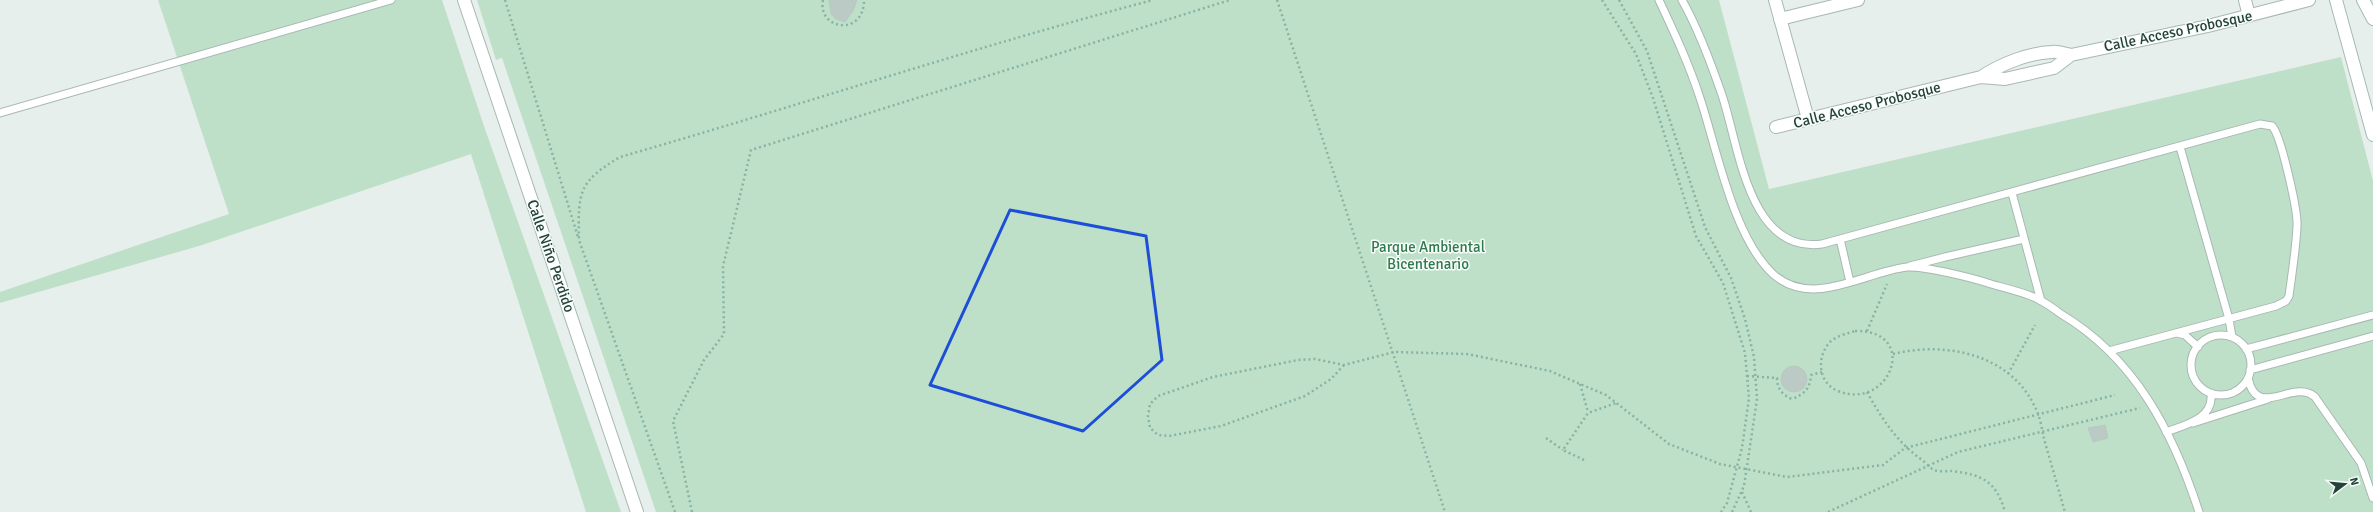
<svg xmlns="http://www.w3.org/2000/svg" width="2373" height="512" viewBox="0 0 2373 512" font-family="Signika,sans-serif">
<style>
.green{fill:#bfe0c8}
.building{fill:#bbcac4;stroke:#b8c9c2}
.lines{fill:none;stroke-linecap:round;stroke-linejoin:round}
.lane-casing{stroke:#a8b8b2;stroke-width:9}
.street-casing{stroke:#a8b8b2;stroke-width:14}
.secondary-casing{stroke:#a4bbb3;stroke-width:14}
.path{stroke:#86b3a5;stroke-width:2.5;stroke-dasharray:2 3;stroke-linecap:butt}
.lane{stroke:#fff;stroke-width:7}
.street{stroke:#fff;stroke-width:12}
.secondary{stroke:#fff;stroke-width:12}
.marked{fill:none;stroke:#1d4ed8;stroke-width:3;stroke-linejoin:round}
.labels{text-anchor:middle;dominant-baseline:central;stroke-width:3;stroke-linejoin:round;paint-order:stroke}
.street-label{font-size:15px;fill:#24423a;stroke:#f7fbf9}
.park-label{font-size:15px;fill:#2d7a4b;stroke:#f7fbf9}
</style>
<rect width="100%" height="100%" fill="#e6efeb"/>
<path class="green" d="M158 0H442L485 129 621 512H586L471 154 199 246 0 303V292L229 214Z
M477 0H1719L1769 189 2341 57 2373 181V512H656L502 58 496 60Z"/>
<path class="building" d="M829 0H857L853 11 845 22 836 19 831 14Z
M1781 379a13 13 0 1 1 26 0a13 13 0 1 1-26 0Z
M2105 425 2108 438 2093 442 2088 428Z"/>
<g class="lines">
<g class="lane-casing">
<path id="lane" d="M1659 0C1674 32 1689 64 1700 98 1717 149 1733 237 1773 274 1812 309 1864 272 1907 267 1925 266 1973 278 1991 284 2005 288 2022 292 2036 298 2044 302 2053 308 2061 314 2135 358 2173 432 2199 512
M1682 0C1699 30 1711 63 1722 95 1739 145 1748 254 1822 244L2260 124 2272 126C2281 135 2298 211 2297 226 2296 249 2292 273 2289 296L2286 301 2276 306 2109 351
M0 113 391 0
M2180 147 2229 319 2232 337
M2012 193 2041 301
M1840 239 1850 282
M1910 266 1945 257 2024 239
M2177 333 2185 335 2198 347
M2191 365a30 30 0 1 1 60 0a30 30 0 1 1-60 0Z
M2246 349 2373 315
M2250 370 2373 336
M2248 378C2257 421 2293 378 2315 397L2361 463 2373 498
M2193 423 2268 399
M2166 432C2185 425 2214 419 2211 393"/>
</g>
<g class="street-casing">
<path id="street" d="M464 0 637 512
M1775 0 1808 119
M2245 0 2249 16
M1780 19 1858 0
M1981 77C2001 64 2028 53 2052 52 2058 51 2065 54 2071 55L2208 26 2309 0
M1776 127 1981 77 2005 79 2054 68 2071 55"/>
</g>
<g class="secondary-casing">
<path id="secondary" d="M2336 0 2373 135
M2363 0 2373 19"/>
</g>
<path class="path" d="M505 0 578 237
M823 0C817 30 864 37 864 0
M1277 0 1445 512
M1602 0 1636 54 1653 98 1696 236 1723 283 1745 353 1749 398 1742 448 1727 503 1721 512
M1619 0 1647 51 1705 227 1731 278 1745 319 1754 357 1757 399 1753 426 1744 486 1732 512
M1855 331C1921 330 1890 412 1838 391 1818 383 1816 357 1830 342 1836 336 1846 334 1855 331Z
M1867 331 1887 284
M1893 354C1946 341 2010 354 2035 407 2040 416 2042 429 2044 439 2051 463 2058 488 2065 512
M1344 365 1331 379 1305 396 1221 426 1169 436 1158 435 1150 428 1148 416 1150 404 1158 396 1213 377 1298 360 1315 359 1344 365 1394 352 1467 354 1550 371 1580 384 1606 395 1669 444 1720 464 1787 477 1883 465 1905 448 2115 395
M2008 374 2035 325
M1747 376 1777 378C1777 388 1782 395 1792 399 1805 394 1810 388 1811 375L1822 372
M1580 384 1588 412
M1867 392C1882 419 1897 442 1922 460 1926 463 1930 468 1934 470 1939 472 1947 471 1952 471 1983 475 1996 481 2005 512
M1546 438 1563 450
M1584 460 1563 450 1588 413 1616 403
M1742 492 1751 512
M675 512 579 240C578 192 578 182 620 157 798 106 974 47 1153 0
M692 512 673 421 704 360 724 334 723 266 751 150 1230 0
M1828 512 1958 452 2140 408"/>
<use href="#lane" class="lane"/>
<use href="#street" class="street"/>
<use href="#secondary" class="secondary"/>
</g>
<path class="marked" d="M1010 210 1146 236 1162 360 1083 431 930 385Z"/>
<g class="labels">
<g class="street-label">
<text transform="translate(2178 31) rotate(-12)">Calle Acceso Probosque</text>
<text transform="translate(1867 105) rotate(-14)">Calle Acceso Probosque</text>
<text transform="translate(551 256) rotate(71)">Calle Niño Perdido</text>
</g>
<g class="park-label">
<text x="1428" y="247">Parque Ambiental<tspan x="1428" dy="17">Bicentenario</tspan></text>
</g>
</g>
<g transform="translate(2345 484) rotate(74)" stroke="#f7fbf9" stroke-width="3" paint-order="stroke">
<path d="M0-3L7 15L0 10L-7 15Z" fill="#24423a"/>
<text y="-6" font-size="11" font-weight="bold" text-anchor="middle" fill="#24423a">N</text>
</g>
</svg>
